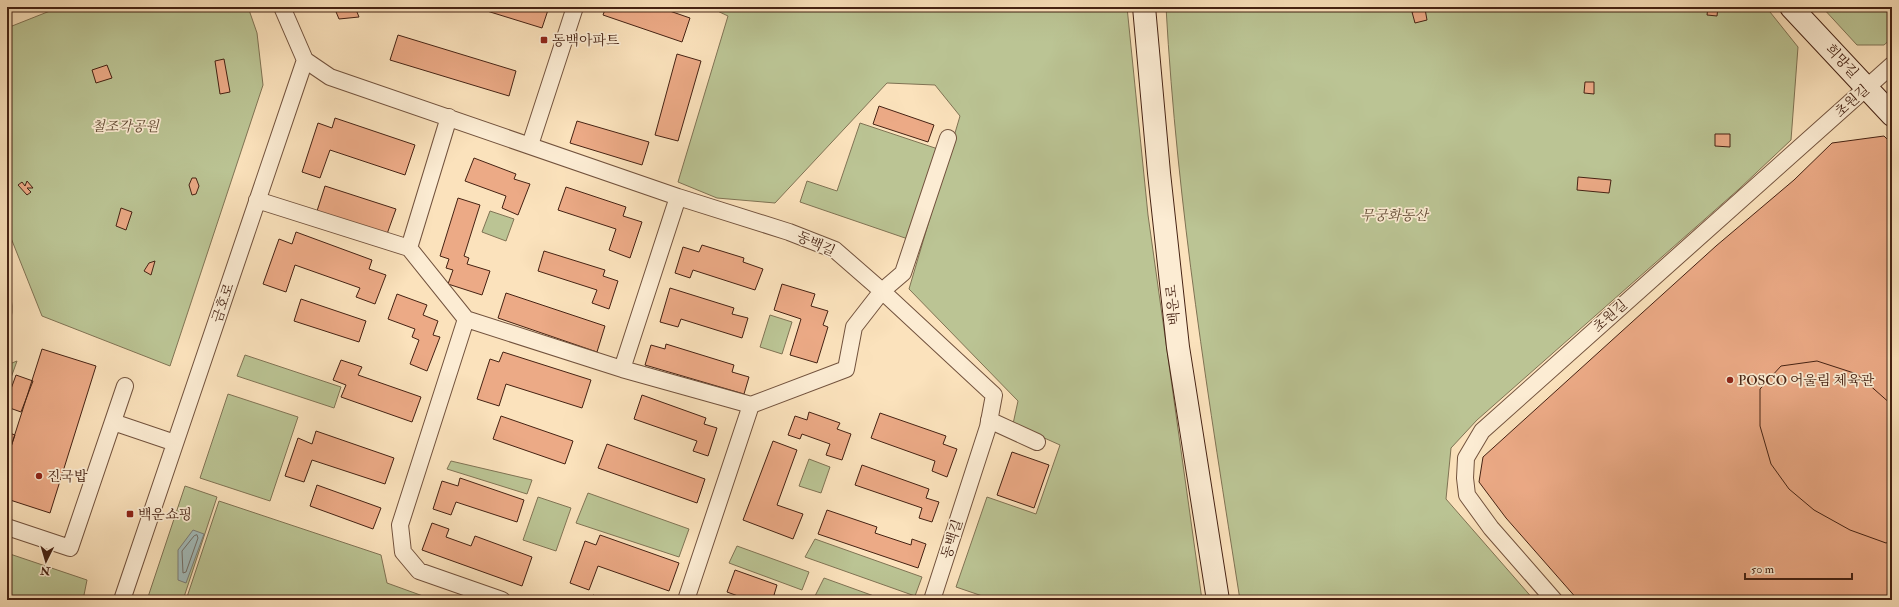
<svg xmlns="http://www.w3.org/2000/svg" width="1899" height="607" viewBox="0 0 1899 607" font-family="'IM FELL Double Pica','Noto Serif KR',serif">
<style>
.green{fill:#bbc494;stroke:#807354}
.water{fill:#a3bcbb;stroke:#7d7e78}
.lines{fill:none;stroke-linecap:round;stroke-linejoin:round}
.shore{stroke:#746f67;stroke-width:1}
.building{fill:#ecaa86;stroke:#452213}
.street-casing{stroke:#72523d;stroke-width:18}
.secondary-casing{stroke:#452213;stroke-width:24}
.street{stroke:#fcecd3;stroke-width:16}
.secondary{stroke:#fcecd3;stroke-width:22}
.poi-dot{fill:#8f2418;stroke:#fcecd3;stroke-width:1.5}
.labels{text-anchor:middle;dominant-baseline:central;stroke-width:3.5;stroke-linejoin:round;paint-order:stroke}
.poi-label{font-size:14px;fill:#452213;stroke:#fcecd3;text-anchor:start}
.street-label{font-size:14px;fill:#452213;stroke:#fcecd3}
.park-label{font-size:14px;font-style:italic;fill:#624a33;stroke:#fcecd3}
</style>
<rect width="100%" height="100%" fill="#fbe2bc"/>
<filter id="stains"><feTurbulence type="fractalNoise" baseFrequency=".005" numOctaves="4"/><feColorMatrix values="0 0 0 0 .2 0 0 0 0 .09 0 0 0 0 .02 0 0 0 .5 -.17"/></filter>
<radialGradient id="worn" r=".72"><stop offset=".6" stop-color="#630" stop-opacity="0"/><stop offset="1" stop-color="#630" stop-opacity=".3"/></radialGradient>
<path class="green" d="M60 7H248L257 33 263 85 170 366 42 316 7 228V28Z
M709 7H1127L1148 215 1202 600H994L956 587 987 497 1036 514 1060 445 1013 424 1018 401 909 289 960 116 935 85 887 83 775 203 717 198 678 182 728 16Z
M1166 7H1766L1798 47 1791 140 1739 189 1477 420 1451 448 1446 499 1534 600H1240C1209 403 1177 206 1166 7Z
M1822 7H1892V38L1884 45H1857Z
M860 123 938 149 908 239 800 202 807 181 837 191Z
M490 211 514 219 506 241 482 232Z
M7 283C12 294 15 318 7 329Z
M770 315 792 322 782 354 760 347Z
M245 355 341 387 334 408 237 376Z
M17 361 7 389V365Z
M228 394 298 417 270 501 200 478Z
M809 459 830 467 821 493 799 486Z
M451 461 532 480 527 494 447 469Z
M185 486 217 497 183 600H147Z
M588 493 689 529 679 557 576 523Z
M538 497 571 508 556 551 523 540Z
M219 501 381 555 387 583 434 600H186Z
M815 539 922 577 915 596 805 557Z
M737 546 809 572 802 590 729 563Z
M7 553 87 580 83 600H7Z
M824 578 885 600H813Z"/>
<path class="water" d="M193 530 204 534 186 583 178 580V550Z"/>
<g class="lines">
<path class="shore" d="M197 535 198 538 186 572 183 573 182 551 194 536Z"/>
</g>
<path class="building" d="M334 7H355L359 17 339 19Z
M474 7H549L542 28Z
M606 7H658L690 18 682 42 603 15Z
M1708 7H1718L1717 16 1707 15Z
M1425 9 1427 20 1415 23 1412 12Z
M398 35 516 71 509 96 390 60Z
M677 54 701 61 678 141 655 135Z
M224 59 230 92 220 94 215 61Z
M107 65 112 78 96 83 92 70Z
M1585 82H1594V94L1584 93Z
M879 106 934 125 928 142 873 124Z
M335 118 415 145 405 175 330 150 320 178 302 172 318 123 332 128Z
M577 121 649 142 642 165 570 143Z
M1715 134H1730V147L1715 146Z
M1884 136 1892 144V600H1578L1506 518 1479 482 1483 457 1716 246 1794 180 1832 143Z
M474 158 516 174 514 179 530 184 518 215 502 208 506 196 465 181Z
M1578 177 1611 180 1609 193 1577 190Z
M192 178H196L199 186 196 194 192 195 189 185Z
M27 181 33 188H27L31 192 27 195 18 185 22 182 25 186Z
M325 186 396 209 387 234 317 211Z
M566 187 626 207 623 216 642 222 630 258 609 250 616 229 558 210Z
M458 198 480 205 464 256 469 258 467 264 490 271 482 295 448 284 453 270 446 268 449 259 440 256Z
M121 208 132 212 126 230 116 226Z
M296 232 372 260 369 269 386 275 375 304 356 297 360 288 295 265 286 292 263 284 279 239 292 244Z
M702 245 744 258 743 262 763 269 755 290 693 270 690 278 675 273 683 247 699 252Z
M544 251 605 270 603 276 618 281 609 309 592 303 597 290 538 271Z
M155 261 151 275 144 271 149 263Z
M782 284 815 294 811 306 828 311 823 325 828 327 817 363 790 355 801 319 774 310Z
M670 288 734 308 732 314 748 318 742 338 681 319 678 327 660 322Z
M506 293 605 326 597 352 498 318Z
M397 294 427 305 423 315 438 321 433 335 440 337 427 371 410 364 419 340 412 337 415 329 388 319Z
M301 299 366 321 359 342 294 321Z
M666 344 734 365 732 372 749 377 744 394 645 365 651 345 665 349Z
M42 349 96 366 50 513 7 499V459Z
M503 352 591 380 582 408 506 384 499 406 477 399 490 359 499 362Z
M341 360 362 367 358 375 421 397 412 422 341 397 346 385 333 380Z
M1817 361 1857 374 1892 405V541L1886 543 1850 530 1814 510 1789 489 1771 464 1760 426V389L1781 366Z
M16 375 33 381 21 412 7 407V400Z
M642 395 706 418 704 424 717 428 708 456 693 451 697 441 634 419Z
M809 412 840 423 837 429 851 434 842 460 826 455 830 444 802 434 800 439 788 435 795 416 807 420Z
M880 413 946 436 943 444 957 449 947 477 932 471 935 461 871 438Z
M501 416 573 441 565 464 493 439Z
M316 431 394 458 385 484 312 460 304 482 285 476 298 438 312 444Z
M7 432 15 435 7 459Z
M773 441 797 450 777 505 803 514 793 539 743 520Z
M607 444 705 479 697 503 598 468Z
M1012 452 1049 465 1034 508 997 495Z
M862 465 929 489 926 498 939 502 932 522 919 518 922 508 855 485Z
M460 478 524 500 517 522 456 502 451 515 433 509 442 481 458 486Z
M317 485 381 508 373 529 310 506Z
M827 510 877 527 875 533 911 545 912 539 926 544 918 568 818 534Z
M432 523 449 529 446 537 471 546 475 536 532 557 522 586 422 550Z
M600 535 679 563 669 591 598 566 589 590 570 583 585 541 596 545Z
M735 570 777 585 774 595 787 600H749L727 592Z
M593 595 605 600H591Z"/>
<g class="lines">
<g class="street-casing">
<path id="street" d="M305 60 330 77 678 197 789 232 835 250 882 291 994 395 988 427 932 600
M449 117 409 248 466 319 622 369 751 405 846 369 854 327 882 291 903 273 948 138
M530 145 575 7
M257 200 409 248
M466 319 400 525 403 552 419 571 502 600
M622 369 678 197
M989 420 1037 442
M113 422 175 443
M7 527 70 548 125 386
M122 600 305 60 282 7
M686 600 751 405
M1554 600 1491 528 1467 495 1465 478 1466 458 1482 431 1892 65"/>
</g>
<g class="secondary-casing">
<path id="secondary" d="M1144 7 1159 173 1178 347 1218 600
M1791 7 1892 115"/>
</g>
<use href="#street" class="street"/>
<use href="#secondary" class="secondary"/>
</g>
<g class="poi-dot">
<rect x="540" y="36" width="8" height="8" rx="2"/>
<circle cx="1730" cy="380" r="4"/>
<circle cx="39" cy="476" r="4"/>
<rect x="126" y="510" width="8" height="8" rx="2"/>
</g>
<g class="labels">
<g class="poi-label">
<text x="552" y="40">동백아파트</text>
<text x="1738" y="380">POSCO 어울림 체육관</text>
<text x="47" y="476">진국밥</text>
<text x="138" y="514">백운쇼핑</text>
</g>
<g class="street-label">
<text transform="translate(1842 61) rotate(47)">희망길</text>
<text transform="translate(1852 101) rotate(-42)">초원길</text>
<text transform="translate(816 244) rotate(24)">동백길</text>
<text transform="translate(223 303) rotate(-71)">금호로</text>
<text transform="translate(1173 305) rotate(-96)">백운로</text>
<text transform="translate(1610 316) rotate(-42)">초원길</text>
<text transform="translate(952 539) rotate(-72)">동백길</text>
</g>
<g class="park-label">
<text x="125" y="126">철조각공원</text>
<text x="1394" y="215">무궁화동산</text>
</g>
</g>
<rect width="1899" height="607" fill="none" stroke="#fbe2bc" stroke-width="24"/>
<rect x="8" y="8" width="1883" height="591" fill="none" stroke="#452213" stroke-width="2"/>
<rect x="12" y="12" width="1875" height="583" fill="none" stroke="#452213"/>
<g transform="translate(46 561) rotate(185)" stroke="#fcecd3" stroke-width="3" paint-order="stroke">
<path d="M0-3L7 15L0 10L-7 15Z" fill="#452213"/>
<text y="-6" font-size="11" font-weight="bold" text-anchor="middle" fill="#452213">N</text>
</g>
<path d="M1745 573v6h107v-6" fill="none" stroke="#452213" stroke-width="2"/>
<text x="1751" y="573" font-size="12" fill="#452213" stroke="#fcecd3" stroke-width="3" paint-order="stroke">50 m</text>
<rect width="100%" height="100%" filter="url(#stains)"/>
<rect width="100%" height="100%" fill="url(#worn)"/>
</svg>
